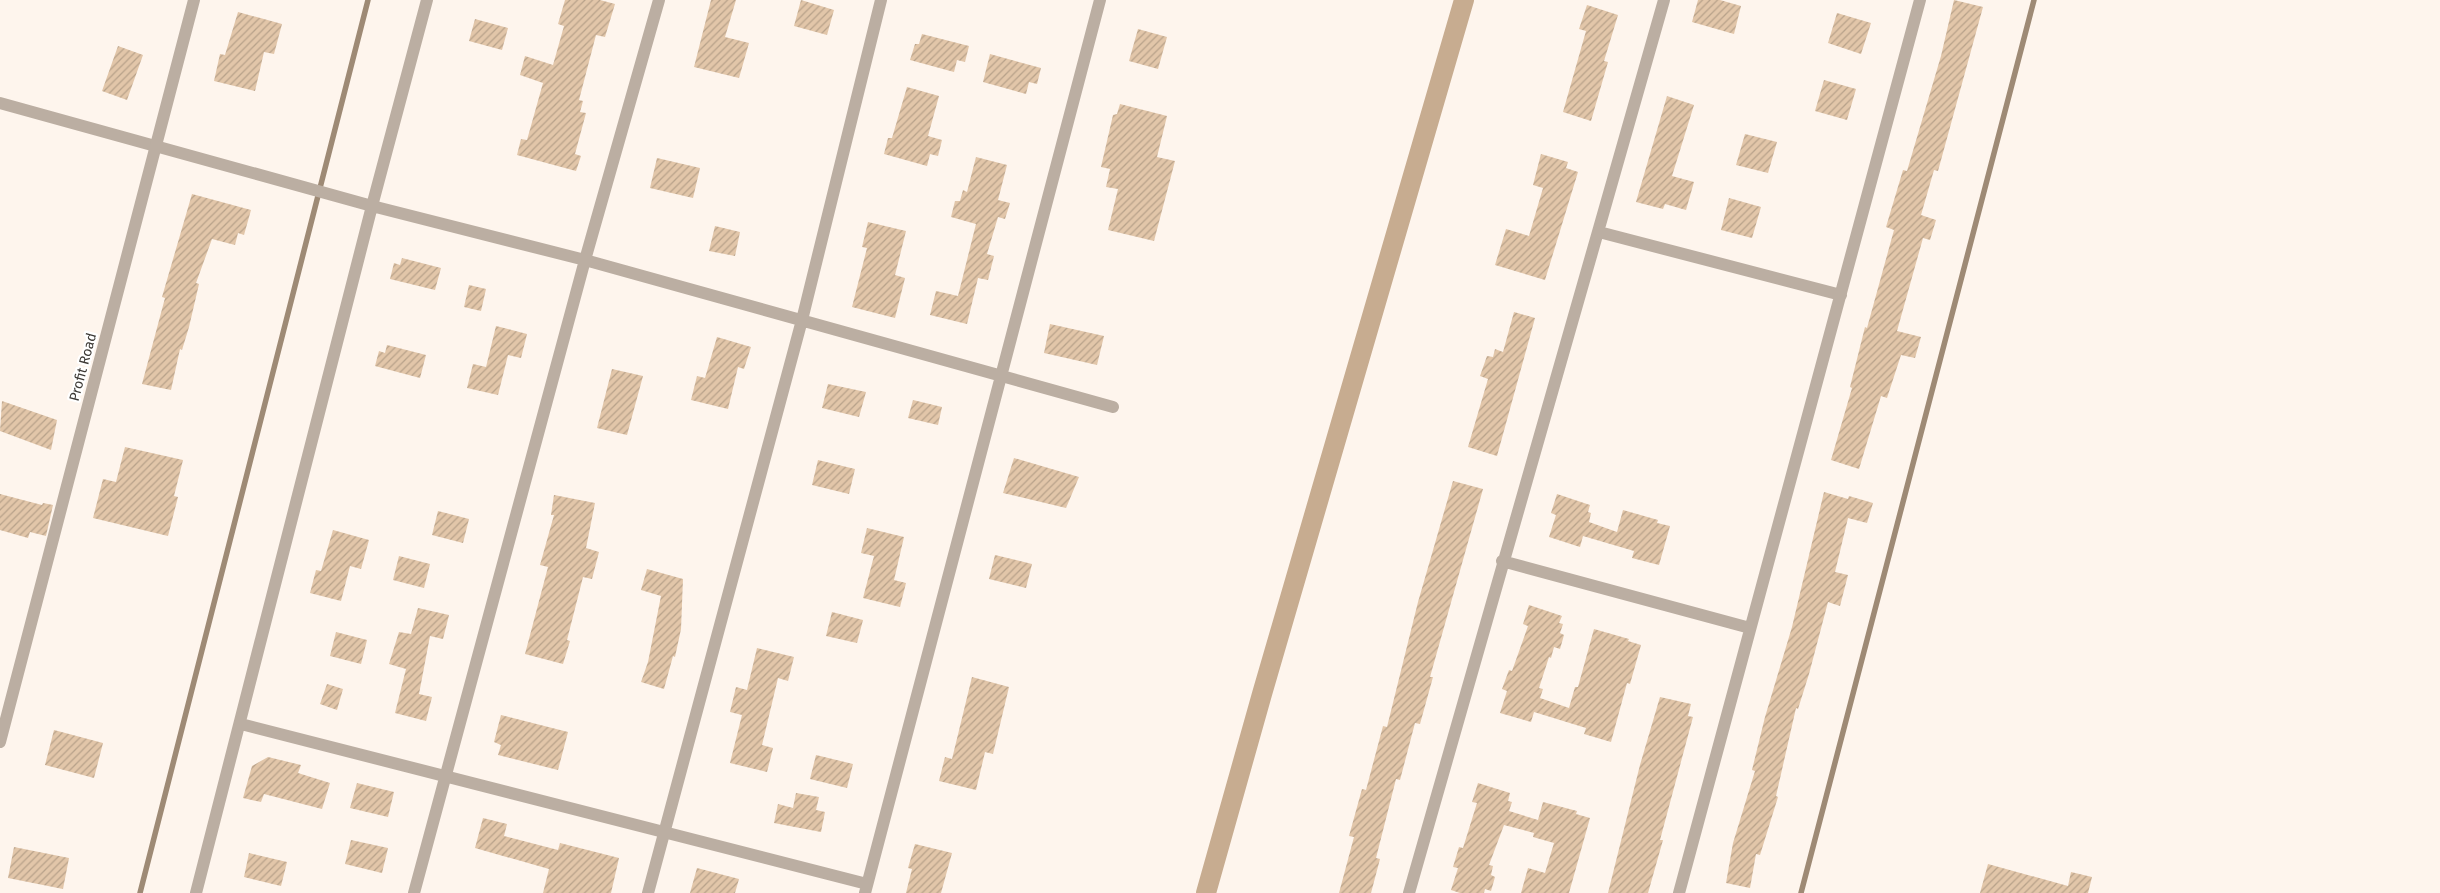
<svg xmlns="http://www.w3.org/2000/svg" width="2440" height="893" viewBox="0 0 2440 893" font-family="'Fira Sans',sans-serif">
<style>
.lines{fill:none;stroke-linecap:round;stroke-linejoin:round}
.stream{stroke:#9e8a75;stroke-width:5.5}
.canal{stroke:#c7ac90;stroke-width:20}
.building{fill:url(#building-hatch)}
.minor{stroke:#bbaea2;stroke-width:12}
.tertiary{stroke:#bbaea2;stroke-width:12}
.labels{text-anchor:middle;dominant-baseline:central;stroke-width:4.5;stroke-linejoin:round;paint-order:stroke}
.street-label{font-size:14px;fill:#3d3a36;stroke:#fff}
</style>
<defs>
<pattern id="building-hatch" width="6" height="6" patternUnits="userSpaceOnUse" patternTransform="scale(1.25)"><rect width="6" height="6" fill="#e2c6a9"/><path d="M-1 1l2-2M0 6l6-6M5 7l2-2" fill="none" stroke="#b8a28a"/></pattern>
</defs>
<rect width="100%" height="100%" fill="#fef5ed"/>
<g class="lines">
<path class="stream" d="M140 893 368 0
M1801 893 2034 0"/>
<path class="canal" d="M1206 893 1262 694 1464 0"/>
</g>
<path class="building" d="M565 0H600L615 4 605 37 596 35 579 100 583 101 580 112 586 113 575 154 581 156 576 171 517 155 521 139 527 140 543 83 520 75 525 56 553 65 564 26 558 24Z
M711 0H736L725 37 749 43 739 78 694 67Z
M801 0 834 10 827 35 794 26Z
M1698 0H1720L1741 6 1734 34 1692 22Z
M1954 0 1983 7 1938 171 1934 170 1921 215 1936 220 1930 240 1923 238 1897 331 1921 337 1915 358 1901 355 1887 398 1881 396 1859 469 1831 460 1852 388 1850 387 1865 327 1867 328 1894 230 1886 227 1903 170 1907 171 1941 56Z
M1587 5 1618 15 1604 61 1608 62 1591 121 1563 112 1586 31 1579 29Z
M238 12 282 24 274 54 264 52 255 91 214 81 220 54 225 55Z
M1837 13 1871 23 1861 54 1828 43Z
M475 19 508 28 502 50 469 41Z
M1138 29 1167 37 1158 69 1129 61Z
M922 34 969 46 965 62 957 60 954 72 910 60 915 44H919Z
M118 46 143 55 127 100 102 91Z
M990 54 1041 68 1037 84 1029 82 1026 94 983 82Z
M1824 80 1856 89 1847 120 1815 111Z
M907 87 939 96 928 136 942 140 938 156 930 154 927 166 884 154 888 138H892Z
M1667 96 1694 105 1672 176 1694 182 1686 210 1665 204 1663 209 1636 202Z
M1120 104 1167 116 1157 157 1175 161 1154 241 1108 230 1118 189 1106 187 1110 169 1101 167 1113 115 1117 114Z
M1745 134 1777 142 1768 173 1736 165Z
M1541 154 1568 162 1566 168 1578 172 1545 280 1495 265 1506 229 1529 236 1543 188 1533 185Z
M976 157 1007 165 998 200 1010 203 1005 219 998 217 987 254 994 256 988 280 978 278 967 324 930 315 936 291 958 296 976 224 951 217 955 201H960L963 190 967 192Z
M657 158 700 168 693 198 650 188Z
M192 194 251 210 244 235 238 233 235 245 212 239 196 283 199 284 189 327 182 350 180 349 171 390 142 384 165 298 162 297Z
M1729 198 1761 207 1752 238 1721 230Z
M868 222 906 231 895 275 905 278 895 318 852 307 867 248 862 247Z
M715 226 740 232 735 256 709 251Z
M402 258 441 268 435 290 390 279 394 263 400 265Z
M469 285 486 289 481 311 464 307Z
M1514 312 1535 318 1497 456 1468 447 1488 379 1480 376 1487 356 1493 357 1495 349 1503 352Z
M1050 324 1104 336 1097 365 1044 353Z
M496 326 527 334 521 358 508 355 498 395 467 388 473 364 486 367Z
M717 337 751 347 744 369 738 367 728 409 691 400 697 376 705 378Z
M387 345 426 355 420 378 375 366 379 351 385 353Z
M612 369 643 376 627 435 597 428Z
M828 384 866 392 859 417 822 408Z
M913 400 942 407 938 425 908 418Z
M2 401 57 420 51 450 0 431Z
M125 447 183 460 174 496 178 497 168 536 93 518 103 479 116 482Z
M1014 458 1079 477 1066 508 1003 493Z
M818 460 855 469 849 494 812 485Z
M1453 481 1483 489 1430 677H1433L1420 724 1415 723 1400 780 1396 779 1376 858 1380 859 1371 893H1339L1354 837 1349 836 1362 789 1366 790 1383 726 1387 727 1418 602Z
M1824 492 1848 499 1849 496 1873 503 1867 523 1848 518 1835 572 1848 575 1840 606 1828 602 1809 674 1798 709 1796 708 1776 796 1778 797 1760 855 1756 854 1750 888 1726 883 1733 843 1755 771 1752 770 1765 717 1792 627Z
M0 494 42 505 43 503 53 505 46 536 30 532 28 538 0 530Z
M1557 494 1590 505 1588 512 1591 513 1589 522 1617 532 1623 510 1658 520 1657 523 1670 526 1659 565 1632 558 1634 551 1583 536 1580 547 1549 537 1556 515 1551 513Z
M554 495 595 503 586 548 599 552 592 579 583 577 567 640 570 641 563 664 525 654 548 567 540 565 554 515H551Z
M438 511 469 519 463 543 432 535Z
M867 528 904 537 894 580 906 583 900 607 863 598 874 556 861 553Z
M333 530 369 540 361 569 350 566 341 601 310 593 316 570 321 571Z
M995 555 1032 564 1026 588 989 579Z
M399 556 430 564 424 588 393 580Z
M647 569 683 579 681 629 675 657 673 656 664 689 641 682 648 662 661 596 641 590Z
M1529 605 1562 616 1559 623 1563 624 1560 633 1564 635 1560 649 1554 647 1551 658 1549 657 1539 688 1543 689 1540 698 1569 708 1575 687H1578L1594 629 1629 639 1628 641 1641 645 1630 684 1627 683 1611 742 1584 734 1586 728 1534 712 1531 722 1500 713 1507 691 1502 689 1509 670 1512 671 1528 626 1523 624Z
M418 608 449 615 443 639 430 636 419 694 432 697 426 721 395 713 406 669 389 664 399 632 411 634Z
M832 612 863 620 857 643 826 636Z
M336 632 367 640 361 664 330 656Z
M757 648 794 657 788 681 778 678 762 745 773 748 767 772 730 763 742 715 730 712 736 687 747 690Z
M972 677 1009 687 993 754 985 752 976 790 939 781 945 757 952 759Z
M327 684 343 689 337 710 320 704Z
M1660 697 1691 704 1688 716 1693 717 1660 840H1663L1648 893H1608L1640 765Z
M501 715 568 732 558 770 498 755 501 745 494 742Z
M54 730 103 743 94 778 45 765Z
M816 755 853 764 847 788 810 779Z
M268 757 301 765 298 773 330 783 322 809 264 794 261 802 243 798 252 766Z
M357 783 394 792 388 817 350 808Z
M1478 783 1510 793 1508 801 1512 802 1509 811 1538 820 1543 802 1577 811 1576 814 1590 818 1569 893H1521L1528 868 1545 873 1554 843 1533 837 1534 833 1504 825 1489 865 1493 866 1491 875 1495 877 1491 891 1485 889 1484 893H1460L1451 890 1458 868 1453 867 1459 847 1463 848 1477 803 1472 802Z
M796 793 819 797 816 810 825 812 821 832 774 823 778 804 793 808Z
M483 818 507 824 504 836 558 850 560 843 619 858 611 893H543L549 869 475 848Z
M351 840 388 848 382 873 345 864Z
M915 844 952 853 941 893H906L912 869 908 868Z
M14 847 69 858 63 889 8 878Z
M249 853 287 862 281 886 244 877Z
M1988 864 2068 886 2071 872 2092 877 2088 893H1980Z
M697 868 739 879 735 893H690Z"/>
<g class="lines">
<path class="minor" d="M0 103 372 206 585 260 1113 407
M1599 232 1841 295
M1502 561 1750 628
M241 724 867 884
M196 893 372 206 427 0
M414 893 585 260 659 0
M648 893 802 320 881 0
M865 893 1100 0
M1409 893C1492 595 1580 298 1664 0
M1679 893 1920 0"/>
<path class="tertiary" d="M0 742 194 0"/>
</g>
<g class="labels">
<g class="street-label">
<text transform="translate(83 367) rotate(-75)">Profit Road</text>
</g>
</g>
</svg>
